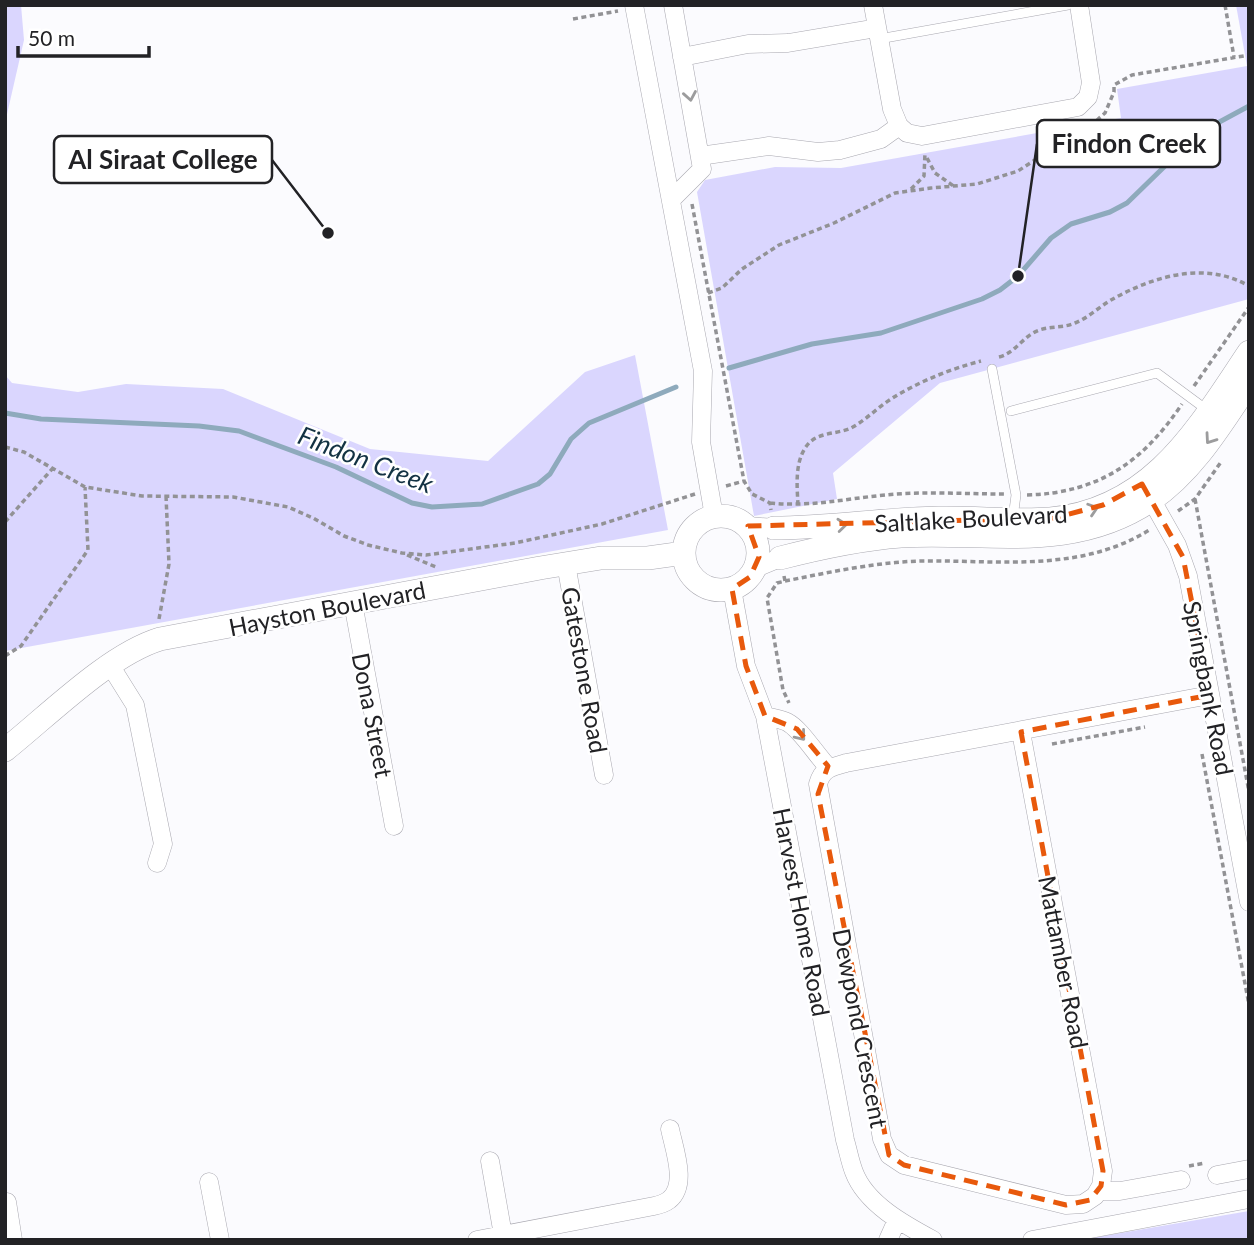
<svg xmlns="http://www.w3.org/2000/svg" width="1254" height="1245" viewBox="0 0 1254 1245" font-family="Lato,sans-serif">
<style>
.green{fill:#dad6fe}
.lines{fill:none;stroke-linecap:round;stroke-linejoin:round}
.stream{stroke:#8eaabc;stroke-width:5}
.service-casing{stroke:#a9a8b0;stroke-width:10}
.minor-casing{stroke:#a9a8b0;stroke-width:19}
.tertiary-casing{stroke:#a9a8b0;stroke-width:24}
.path{stroke:#929295;stroke-width:3.5;stroke-dasharray:5 3.5;stroke-linecap:butt}
.service{stroke:#fff;stroke-width:9}
.minor{stroke:#fff;stroke-width:18}
.tertiary{stroke:#fff;stroke-width:23}
.oneway{stroke:#9c9c9d}
.marked{fill:none;stroke:#e8590c;stroke-width:5;stroke-dasharray:14 9;stroke-linejoin:round}
.labels{text-anchor:middle;dominant-baseline:central;stroke-width:5;stroke-linejoin:round;paint-order:stroke}
.street-label{font-size:24px;fill:#222225;stroke:#fff}
.water-label{font-size:26px;font-style:italic;fill:#133243;stroke:#fff}
.leader{fill:none;stroke:#222225;stroke-width:2.5}
.callout-dot{fill:#222225;stroke:#fff;stroke-width:2.5}
.callout{fill:#fff;stroke:#222225;stroke-width:2.5}
.callout-label{font-size:26px;text-anchor:middle;font-weight:bold;fill:#222225}
</style>
<rect width="100%" height="100%" fill="#fbfbfe"/>
<path class="green" d="M5 5H21L24 40 5 123Z
M1236 5H1249V299L940 383 833 473 837 499 754 516 697 192 705 180 775 167 841 168 1121 118 1117 89 1247 66Z
M635 355 668 530 5 651V375L12 383 78 392 126 384 223 389 370 449 488 461 585 372Z
M1249 1211V1240H1080Z"/>
<g class="lines">
<path class="stream" d="M729 368 812 344 881 333 982 299 1000 290 1018 276 1051 238 1071 224 1110 212 1127 203 1199 133 1249 106
M5 413 41 419 199 426 239 431 336 467 412 503 432 507 482 504 538 484 550 474 571 439 589 423 676 387"/>
<g class="service-casing">
<path id="service" d="M879 39 1068 5
M992 369 1016 495 1013 518
M1011 411 1157 373 1207 410"/>
</g>
<g class="minor-casing">
<path id="minor" d="M634 5 703 371 701 442 714 516
M873 5 892 109 899 126
M682 57 748 44 788 43 877 28
M700 156 769 146 818 152 840 150 881 139 899 126 907 133 922 136 1078 107 1088 97 1091 83 1079 5
M671 200 702 169 673 5
M1146 490 1177 545 1188 576 1249 902
M748 526 774 528
M566 564 604 775
M756 568 780 558
M732 589 746 666 765 716 845 1140C848 1150 850 1162 854 1172 866 1204 905 1225 933 1240
M353 603 394 826
M110 665 135 705 163 844 157 863
M765 716C772 718 781 719 787 722 801 729 816 755 829 768
M1021 732 1103 1171 1101 1186 1095 1196 1083 1204 1066 1205 904 1165 889 1155 882 1139 818 784C822 769 831 767 846 763L1210 695
M490 1161 503 1235
M1217 1175 1249 1169
M209 1182 220 1240
M1098 1191H1120L1181 1180
M7 1202 13 1240
M477 1240 654 1206C659 1205 665 1203 669 1200 688 1185 674 1149 670 1129
M888 1240 897 1220
M1032 1240 1249 1199"/>
</g>
<g class="tertiary-casing">
<path id="tertiary" d="M684 553a37 37 0 1 1 74 0a37 37 0 1 1-74 0Z
M774 528C829 528 883 519 938 518 976 517 1013 522 1050 519 1152 510 1198 428 1249 352
M780 558C819 548 860 539 901 536 988 531 1072 553 1150 501 1193 472 1221 425 1249 383
M5 750C49 715 108 655 160 639L540 568 601 558H648L684 553"/>
</g>
<path class="path" d="M1225 5 1234 57
M573 19 618 11
M927 158 935 173 955 187
M911 189 924 176 925 153
M692 204 744 481 752 494 770 503 771 510
M708 293 722 288 742 269 779 245 834 223 895 193 931 188 977 184 1018 171 1041 156 1068 133 1096 121 1105 113 1114 92V85L1132 75 1249 55
M999 357C1014 353 1020 341 1033 333 1046 325 1062 329 1075 323 1088 318 1099 307 1111 300 1152 277 1204 260 1249 286
M1194 386 1249 307
M5 447 24 452 85 487 142 496 233 497 288 507 313 518 344 536 368 545 402 553 426 555 515 543 602 524 695 494
M726 486 744 481
M1027 495C1099 493 1143 462 1182 404
M1195 499 1249 792
M770 503C813 507 843 499 885 495 924 491 965 494 1005 494
M798 505C797 485 794 458 810 442 821 432 838 434 851 428 866 420 877 408 891 399 918 382 950 369 981 361
M1178 511 1195 499 1221 462
M5 522 53 468
M407 555 436 567
M784 576 785 581 777 583 767 598 783 690 789 703
M785 581C831 572 876 562 922 561 1001 560 1081 573 1151 529
M159 619 169 564 166 496
M5 656 21 646 88 550 85 487
M1052 744 1145 727
M1202 754 1249 1005
M1189 1166 1205 1163"/>
<use href="#service" class="service"/>
<use href="#minor" class="minor"/>
<use href="#tertiary" class="tertiary"/>
</g>
<defs><path id="oneway-chevron" d="M-2-3.5L2.5 0L-2 3.5" fill="none" stroke-width="1.6" stroke-linecap="round" stroke-linejoin="round" transform="scale(1.75)"/></defs>
<g class="oneway">
<use href="#oneway-chevron" transform="translate(690 96) rotate(80)"/>
<use href="#oneway-chevron" transform="translate(1210 439) rotate(125)"/>
<use href="#oneway-chevron" transform="translate(1093 509) rotate(-18)"/>
<use href="#oneway-chevron" transform="translate(842 525) rotate(-6)"/>
<use href="#oneway-chevron" transform="translate(801 736) rotate(51)"/>
</g>
<path class="marked" d="M1142 484 1183 557 1210 695 1021 732 1103 1171 1101 1186 1090 1200 1066 1205 904 1165 889 1155 818 794 828 766 797 729 765 716 746 666 732 589 750 577 759 557 748 526 1054 518 1103 505Z"/>
<g class="labels">
<g class="street-label">
<text transform="translate(971 518) rotate(-3)">Saltlake Boulevard</text>
<text transform="translate(327 608) rotate(-11)">Hayston Boulevard</text>
<text transform="translate(585 670) rotate(80)">Gatestone Road</text>
<text transform="translate(1209 688) rotate(79)">Springbank Road</text>
<text transform="translate(373 715) rotate(79)">Dona Street</text>
<text transform="translate(802 912) rotate(79)">Harvest Home Road</text>
<text transform="translate(1064 962) rotate(79)">Mattamber Road</text>
<text transform="translate(861 1028) rotate(79)">Dewpond Crescent</text>
</g>
<g class="water-label">
<text transform="translate(366 459) rotate(21)">Findon Creek</text>
</g>
</g>
<path class="leader" d="M1018 276L1037 144M328 233L272 160"/>
<g class="callout-dot">
<circle cx="1018" cy="276" r="7"/>
<circle cx="328" cy="233" r="7"/>
</g>
<g class="callout">
<rect x="1037" y="120" width="183" height="47" rx="7"/>
<rect x="54" y="136" width="218" height="47" rx="7"/>
</g>
<g class="callout-label">
<text x="1129" y="153">Findon Creek</text>
<text x="163" y="169">Al Siraat College</text>
</g>
<rect width="1254" height="1245" fill="none" stroke="#222225" stroke-width="14"/>
<path d="M18 46v10h131v-10" fill="none" stroke="#222225" stroke-width="3.5"/>
<text x="28" y="46" font-size="21" fill="#222225" stroke="#ffffff" stroke-width="5" paint-order="stroke">50 m</text>
</svg>
